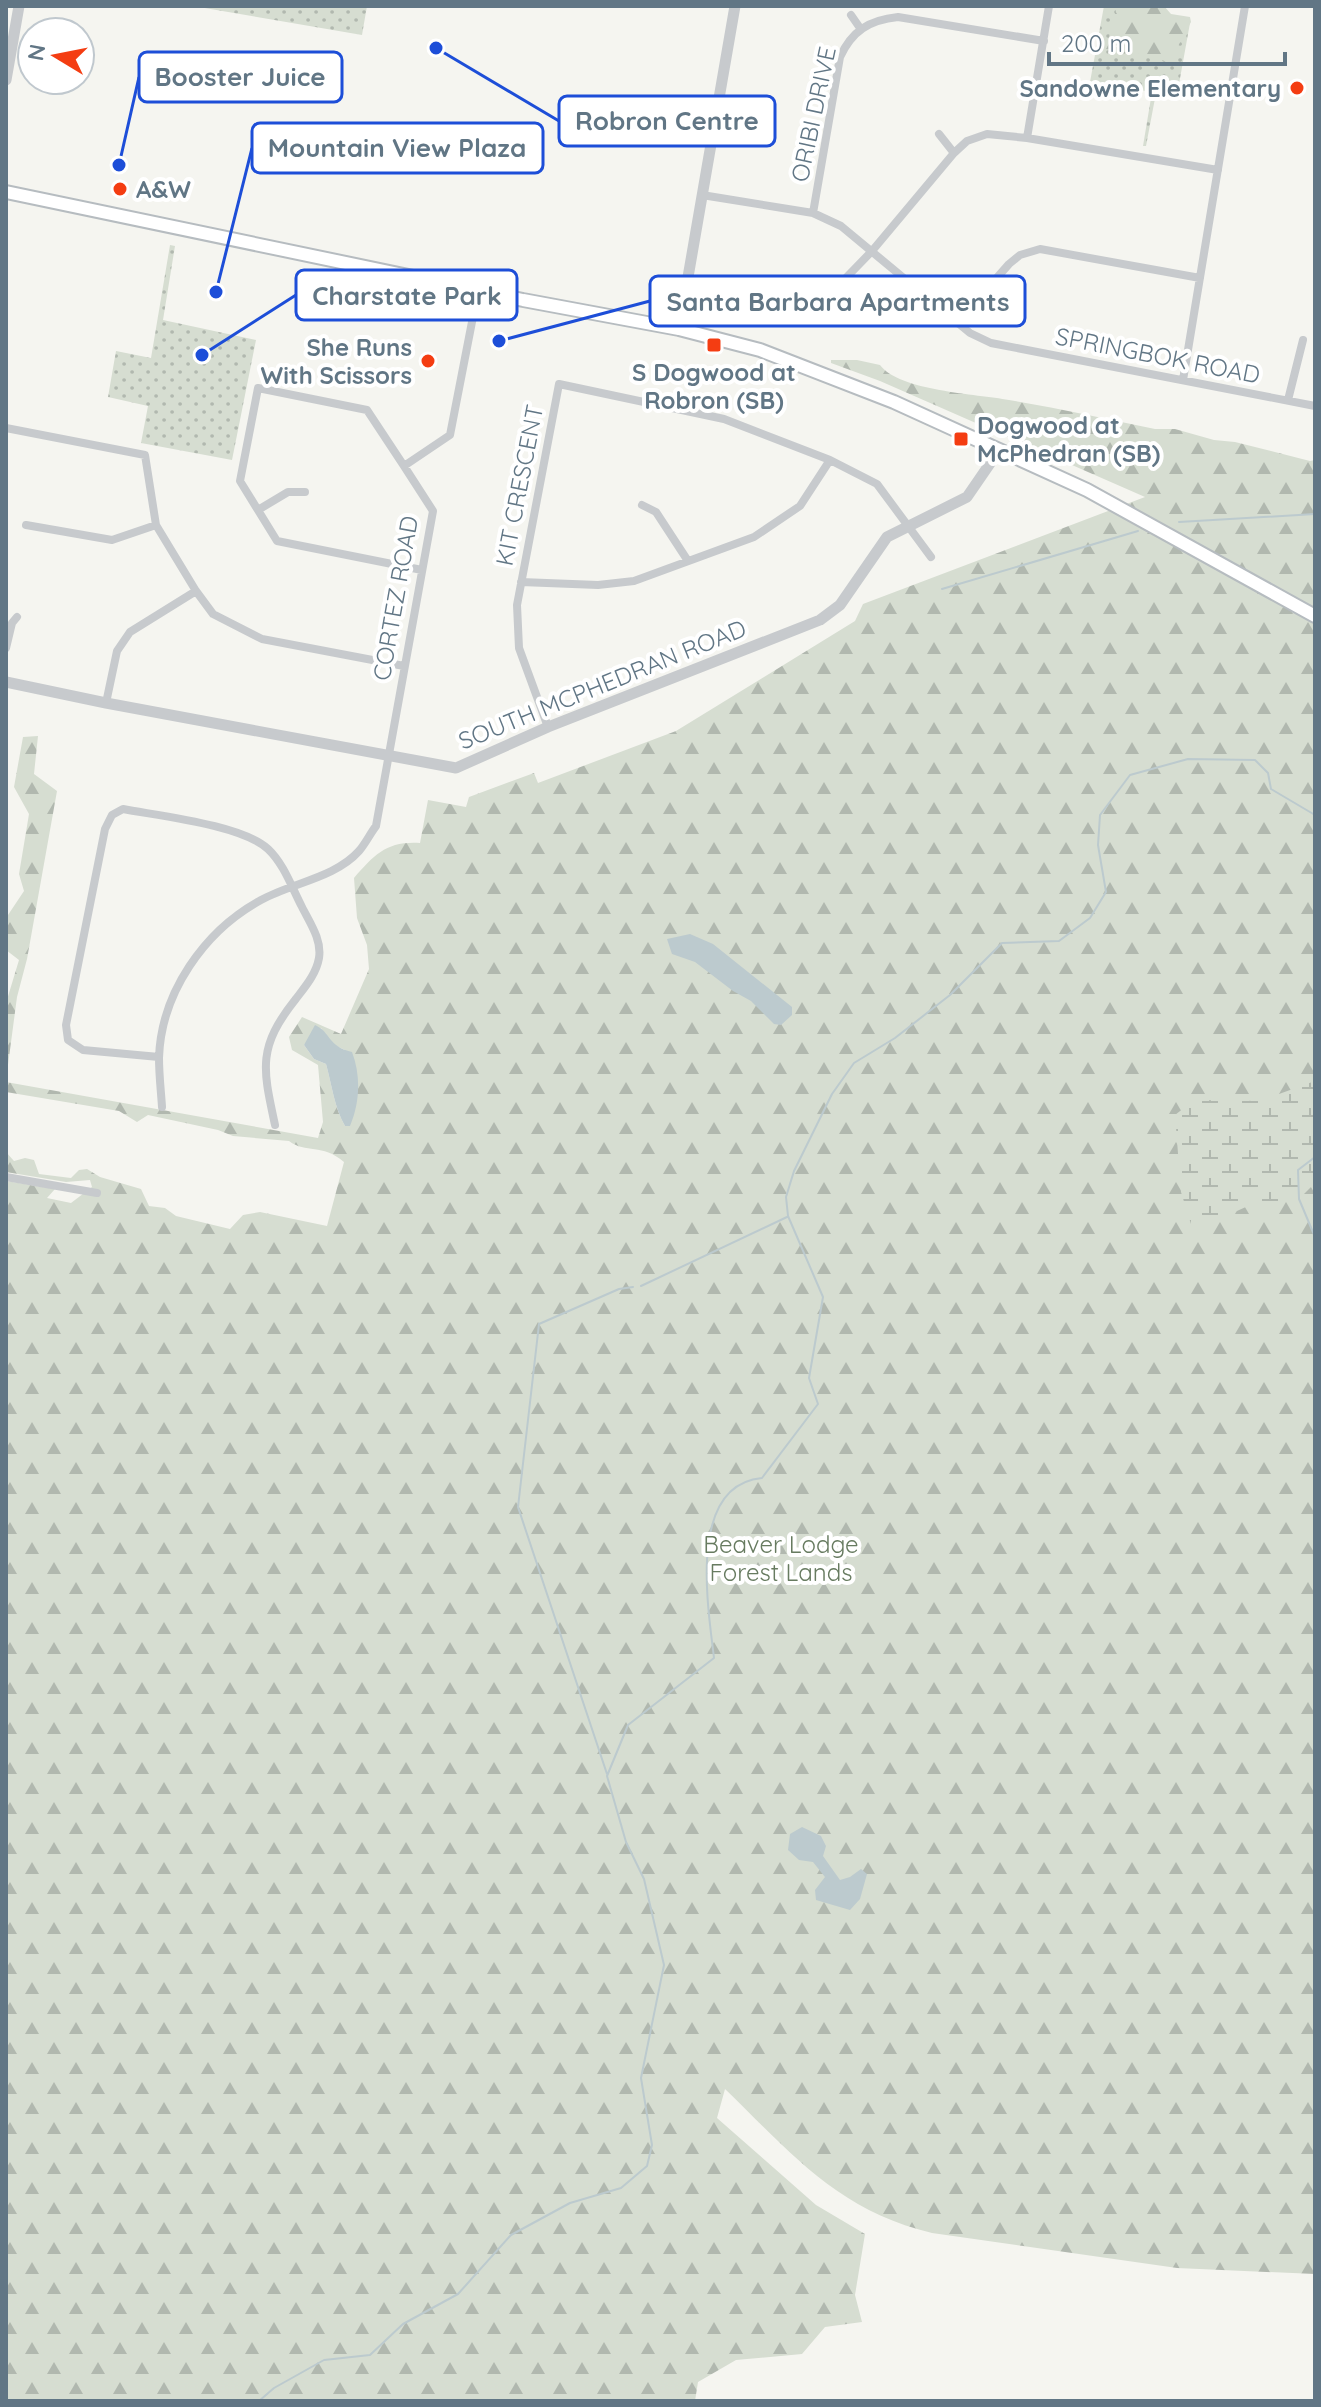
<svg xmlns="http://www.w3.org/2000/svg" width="1321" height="2407" viewBox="0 0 1321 2407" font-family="Quicksand,sans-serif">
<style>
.grass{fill:url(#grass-dots)}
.forest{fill:url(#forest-firs);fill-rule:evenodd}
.wetland{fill:url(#wetland-marsh)}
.water{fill:#bccace}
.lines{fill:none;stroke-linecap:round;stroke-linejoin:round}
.stream{stroke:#bccace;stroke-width:2}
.secondary-casing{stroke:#b6bcc0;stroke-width:16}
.minor{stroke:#c7cacd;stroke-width:8}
.tertiary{stroke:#c7cacd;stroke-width:11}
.secondary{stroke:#fff;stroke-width:12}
.poi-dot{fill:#f43d12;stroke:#fff;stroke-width:3}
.labels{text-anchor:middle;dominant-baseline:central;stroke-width:8;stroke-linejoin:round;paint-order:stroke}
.poi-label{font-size:24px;font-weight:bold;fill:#617685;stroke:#fff;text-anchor:end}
.street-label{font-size:24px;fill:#617685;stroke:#fff}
.park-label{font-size:24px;fill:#677b60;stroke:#fff}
.leader{fill:none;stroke:#1d4ed8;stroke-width:3}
.callout-dot{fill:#1d4ed8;stroke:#fff;stroke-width:3}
.callout{fill:#fff;stroke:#1d4ed8;stroke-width:3}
.callout-label{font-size:26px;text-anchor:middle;font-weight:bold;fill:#617685}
</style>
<defs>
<pattern id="grass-dots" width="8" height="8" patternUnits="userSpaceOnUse" patternTransform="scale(2)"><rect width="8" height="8" fill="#d6ddd1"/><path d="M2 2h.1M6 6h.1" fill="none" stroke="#b1b8af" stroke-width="1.8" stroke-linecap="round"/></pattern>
<pattern id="forest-firs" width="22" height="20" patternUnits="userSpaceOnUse" patternTransform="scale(2)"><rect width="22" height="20" fill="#d6ddd1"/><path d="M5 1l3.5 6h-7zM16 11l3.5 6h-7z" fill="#b1b8af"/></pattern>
<pattern id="wetland-marsh" width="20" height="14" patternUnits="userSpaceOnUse" patternTransform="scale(2)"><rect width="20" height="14" fill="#d6ddd1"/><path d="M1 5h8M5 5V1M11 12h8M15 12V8" fill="none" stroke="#b1b8af"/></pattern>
</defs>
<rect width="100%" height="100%" fill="#f5f5f0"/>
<path class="grass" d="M193 6H367L362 35Z
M1104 6H1166L1164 18 1190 23 1177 95 1156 93 1146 146H1143L1152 92 1090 82Z
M170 245 175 246 163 320 256 340 232 460 141 443 148 406 108 397 116 351 151 358Z"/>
<path class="forest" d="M1117 6H1164L1171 14 1190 17 1191 22 1169 63 1153 56 1106 49Z
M831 360H857L880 365C899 391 977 394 1009 400 1058 408 1106 419 1155 429H1175L1214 440 1235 442 1310 461 1315 460V2274L1177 2268 932 2233C838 2211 791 2153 725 2089L717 2118 816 2205 865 2234 855 2295 862 2322 825 2327 802 2354 736 2360 698 2382 695 2401H6V1181L55 1189 47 1198 71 1203 92 1187 90 1180 66 1182 6 1172V1152L14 1161 25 1158 34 1160 39 1174 71 1178 79 1170 87 1169 100 1177 141 1189 149 1206 165 1208 176 1216 230 1229 243 1215 260 1212 327 1226 344 1162C322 1143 306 1154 289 1141L233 1136 218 1130 148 1115 137 1122 119 1111 6 1092V1082L318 1138 323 1122 318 1065 292 1050 289 1037 302 1017 341 1034 369 969 367 945 357 918 354 878C375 854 387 841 420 843L428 800 466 807 469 797 534 773 538 783 676 731 855 621 863 604 1145 497 880 381 831 363ZM321 1028 332 1044 345 1050V1126C334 1107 332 1085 326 1064L314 1059 304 1045Z
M38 736 34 774 57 791 27 959 17 997 6 1080V1003L19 960 6 950V918L24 891 19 874 29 814 14 787 23 737Z"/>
<path class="wetland" d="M1315 1081V1183L1299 1199 1248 1206 1217 1220 1191 1224 1181 1192 1175 1115 1194 1100 1260 1101Z"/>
<path class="water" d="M690 934 713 944 792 1007V1015L781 1025 774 1024 751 1001 733 991 695 962 672 954 667 939Z
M315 1025C331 1032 327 1046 352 1052 361 1076 360 1102 350 1126H345C334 1107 332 1085 326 1064L314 1059 304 1045Z
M802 1827 821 1836 826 1846 823 1856 840 1880 850 1877 861 1869 867 1874 860 1899 850 1910 816 1900 815 1890 825 1877 813 1862 799 1860 788 1850 790 1834Z"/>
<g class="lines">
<path class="stream" d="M1179 522 1315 514
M942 589 1138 531
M1315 1157 1298 1170 1299 1199 1315 1237
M641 1286 787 1217
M607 1774 518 1507 539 1324 619 1289 633 1287
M259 2401 274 2388 324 2360 370 2355 403 2324 458 2294 511 2235 570 2203 621 2188 647 2166 652 2145 641 2078 664 1965 644 1879 626 1842 607 1776 628 1725 714 1658C708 1607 687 1485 762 1478L818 1404 809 1378 823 1297 788 1216 786 1197 794 1171 832 1094 854 1063 895 1038 950 995 1002 943 1059 941 1090 918 1106 892 1098 845 1100 815 1130 775 1188 759 1255 760 1268 773 1271 789 1315 815"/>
<g class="secondary-casing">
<path id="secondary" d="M6 192 523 300 679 329 760 350 894 402 1087 490 1315 616"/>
</g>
<path class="minor" d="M851 15 860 28
M939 134 954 153
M1027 138 1049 6
M702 195 813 213 841 226 970 333 991 343 1315 406
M813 213 840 57C852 31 869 20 898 17L1044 41
M806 291 827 290 839 285 872 251 954 153 967 141 987 134 1027 138 1218 170
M957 323 1009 264 1020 255 1040 249 1200 278
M1183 380 1245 6
M1288 400 1303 340
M6 428 145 455 156 525 196 591 213 614 262 639 404 666
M404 466 367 410 258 388 240 481 277 541 422 570
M642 505 656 512 688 561
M258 510 288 492H305
M26 525 112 540 156 525
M521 582 598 585 634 581 754 537 800 506 830 460
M6 648 12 623 17 617
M106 703 117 651 130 632 196 591
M548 727 519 648 517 605 559 384 724 419 830 460 877 484 931 557
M159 1057 83 1050 68 1040 66 1025 105 829 112 815 123 809C160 816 242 825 268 849 284 864 292 888 302 907 310 923 322 940 319 958 316 975 304 988 295 1000 257 1048 263 1069 275 1125
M162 1107C161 1091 159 1075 159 1058 161 993 204 931 261 900 291 883 335 878 359 851 365 844 370 834 376 826L433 511 404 466 450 435 478 291
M6 1177 97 1193"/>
<path class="tertiary" d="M6 80 19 6
M679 329 735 6
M6 682 106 703 456 768 548 727 820 620 840 605 887 537 967 497 1000 449"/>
<use href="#secondary" class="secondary"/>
</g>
<g class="poi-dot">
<circle cx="1297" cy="88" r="8"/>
<circle cx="120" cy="189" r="8"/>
<rect x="706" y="337" width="16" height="16" rx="4"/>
<circle cx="428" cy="361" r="8"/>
<rect x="953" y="431" width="16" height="16" rx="4"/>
</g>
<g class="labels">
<g class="poi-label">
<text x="1281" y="88">Sandowne Elementary</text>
<text x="136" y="189" text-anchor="start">A&amp;W</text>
<text x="412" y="347">She Runs<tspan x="412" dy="28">With Scissors</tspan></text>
<text x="714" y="372" text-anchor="middle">S Dogwood at<tspan x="714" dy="28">Robron (SB)</tspan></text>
<text x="977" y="425" text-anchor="start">Dogwood at<tspan x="977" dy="28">McPhedran (SB)</tspan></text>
</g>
<g class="street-label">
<text transform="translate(813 114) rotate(-78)">ORIBI DRIVE</text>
<text transform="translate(1158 355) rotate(11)">SPRINGBOK ROAD</text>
<text transform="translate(519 485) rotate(-79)">KIT CRESCENT</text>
<text transform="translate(395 598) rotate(-80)">CORTEZ ROAD</text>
<text transform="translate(602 684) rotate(-22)">SOUTH MCPHEDRAN ROAD</text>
</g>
<g class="park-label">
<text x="781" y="1544">Beaver Lodge<tspan x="781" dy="28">Forest Lands</tspan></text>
</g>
</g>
<path class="leader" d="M119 165L139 77M436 48L559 121M216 292L252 148M202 355L296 295M499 341L650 301"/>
<g class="callout-dot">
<circle cx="119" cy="165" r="8"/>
<circle cx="436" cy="48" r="8"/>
<circle cx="216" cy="292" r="8"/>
<circle cx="202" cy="355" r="8"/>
<circle cx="499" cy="341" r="8"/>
</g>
<g class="callout">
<rect x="139" y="52" width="203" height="50" rx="8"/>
<rect x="559" y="96" width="216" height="50" rx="8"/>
<rect x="252" y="123" width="291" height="50" rx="8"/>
<rect x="296" y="270" width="221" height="50" rx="8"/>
<rect x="650" y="276" width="375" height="50" rx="8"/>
</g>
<g class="callout-label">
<text x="240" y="86">Booster Juice</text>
<text x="667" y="130">Robron Centre</text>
<text x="397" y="157">Mountain View Plaza</text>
<text x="407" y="305">Charstate Park</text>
<text x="838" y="311">Santa Barbara Apartments</text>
</g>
<rect width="1321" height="2407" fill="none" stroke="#617685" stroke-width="16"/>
<g transform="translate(56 56) rotate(280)"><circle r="38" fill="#ffffff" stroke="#c0c8ce" stroke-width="2"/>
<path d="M0-6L14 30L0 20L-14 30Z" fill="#f43d12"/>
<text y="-12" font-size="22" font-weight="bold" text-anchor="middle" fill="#617685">N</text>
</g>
<path d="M1049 52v12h236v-12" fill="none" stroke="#617685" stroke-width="4"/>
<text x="1061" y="52" font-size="24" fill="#617685" stroke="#ffffff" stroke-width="6" paint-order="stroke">200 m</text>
</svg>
